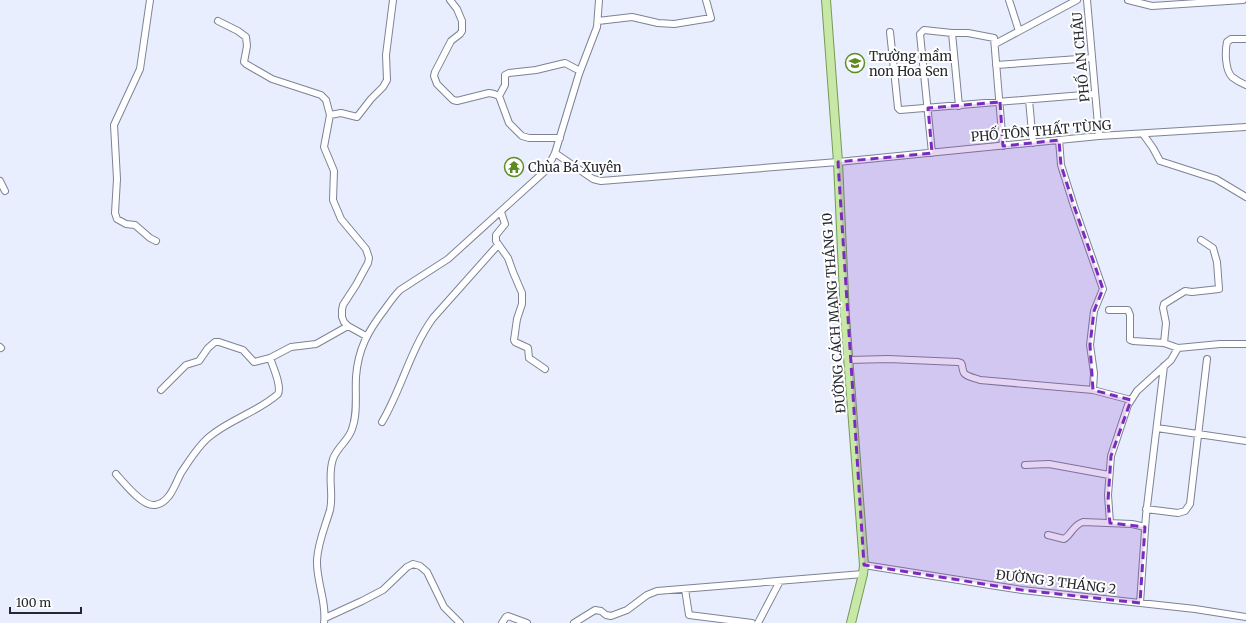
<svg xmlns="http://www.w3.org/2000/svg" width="1246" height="623" viewBox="0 0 1246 623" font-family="Merriweather,serif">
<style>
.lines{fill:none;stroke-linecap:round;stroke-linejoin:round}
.minor-casing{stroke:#7d8395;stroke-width:8}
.major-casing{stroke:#769a56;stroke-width:10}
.minor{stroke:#fff;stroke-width:6}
.major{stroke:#c7e8a6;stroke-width:8}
.marked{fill:#7b2cbf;fill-opacity:0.2;stroke:#7b2cbf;stroke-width:3;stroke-dasharray:8 5;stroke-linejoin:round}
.labels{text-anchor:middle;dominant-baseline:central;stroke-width:4;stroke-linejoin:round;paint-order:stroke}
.poi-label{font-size:13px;fill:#25272f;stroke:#fff;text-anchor:start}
.street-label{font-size:13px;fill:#25272f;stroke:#fff}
</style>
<rect width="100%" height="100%" fill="#e8eefe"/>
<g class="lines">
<g class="minor-casing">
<path id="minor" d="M150 0 140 69 114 125 117 179 115 213 117 219 126 224 135 225 150 238 156 241
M450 0 457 9 462 21V31L460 34 451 41 435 72 434 76 437 84 453 100 457 101 489 93 494 94 499 96 509 123 522 136 529 138H560
M1009 0 1019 31
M1087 0 1099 136
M1128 0 1152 6 1243 0
M218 21 238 31 246 37 247 46 244 62 246 64 272 79 321 95 326 100 330 115 324 147 334 171 333 200 341 219 366 249 369 258 368 263 356 285 343 305 342 310V317L344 322 348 326 366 336
M598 21 632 17 658 23 674 24 711 18 706 0
M890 32 898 108 900 110 1095 94
M952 33 959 106
M1246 39H1231L1227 42C1225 51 1225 70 1232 77 1236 80 1241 83 1246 85
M995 44 1077 0
M996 65 1092 58
M499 96 505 85V75L509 73 536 70 565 63 580 71
M1029 100 1033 143
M330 115 341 113 357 117 371 99 383 87 387 80 386 55 393 0
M1143 134 1153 148 1160 161 1216 179 1246 197
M1059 140 1061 165 1074 206 1103 289 1094 311 1090 345 1094 373 1093 390
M555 153 593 179 601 181 838 162 1099 136 1246 127
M932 153 920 34 924 30 952 33H968L994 38 1003 146
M0 181 5 191
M501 212 505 224 496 235V241L508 258 513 272 522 293V304L517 319 514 340 515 342 528 348 529 358 545 369
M1109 310H1128L1130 315V340L1133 341 1164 343 1178 348 1220 344H1246
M1164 343 1166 323 1163 308 1164 304 1185 291 1192 292 1219 289 1217 262 1213 248 1201 240
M0 347 1 348
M848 360 888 359 958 362 961 363C963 366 962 370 964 373 967 377 975 378 980 380L1093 390 1131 400
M161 390 186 365 199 361 208 348 215 342H219L243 350 254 362 270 358 291 347 316 344 348 326
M382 422C402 388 410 350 433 318L498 245
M1157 428 1246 441
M1025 465 1049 464 1109 475
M116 474C124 483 143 507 155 505 170 503 175 484 181 473 189 461 198 446 209 437 230 419 258 412 278 394 282 386 273 367 270 358
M1146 509 1178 513 1185 511 1190 504 1207 359
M1110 523 1108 495 1111 456 1128 405 1137 391 1171 360 1178 348
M1048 535 1064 539C1071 535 1073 525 1083 522L1132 524 1145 527
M864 565 1022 590 1195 609 1246 617
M685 589 689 615 752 623
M1140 603 1146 515 1164 366
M325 618 362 601 383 590 407 567 413 564 420 566 427 572 444 607 460 623
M324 623C327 602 316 581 317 560 318 542 325 527 330 510 334 493 327 477 333 459 337 447 349 440 352 429 358 413 355 394 356 377 358 349 368 331 385 309 390 302 394 296 400 290L448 259 544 172 549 165 555 153 579 74 597 27 599 0
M502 623 506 617 508 616 527 623
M574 623 595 610 601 611 606 615 611 616 627 610 647 595 657 591 863 574
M758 623 780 581"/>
</g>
<g class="major-casing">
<path id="major" d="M826 0 838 162 845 317 864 565 863 574 851 623"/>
</g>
<use href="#minor" class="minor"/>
<use href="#major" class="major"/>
</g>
<path class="marked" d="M1000 102 1003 146 1059 140 1061 165 1074 206 1103 289 1094 311 1090 345 1093 390 1131 400 1111 456 1108 501 1110 523 1145 527 1140 603 1022 590 864 565 838 162 932 153 928 108Z"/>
<defs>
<g id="school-ring" transform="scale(1)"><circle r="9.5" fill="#fff" stroke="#5d8d21" stroke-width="1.5"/><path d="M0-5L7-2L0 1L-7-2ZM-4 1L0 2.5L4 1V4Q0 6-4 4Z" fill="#5d8d21"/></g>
<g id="temple-ring" transform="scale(1)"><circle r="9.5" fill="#fff" stroke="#5d8d21" stroke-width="1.5"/><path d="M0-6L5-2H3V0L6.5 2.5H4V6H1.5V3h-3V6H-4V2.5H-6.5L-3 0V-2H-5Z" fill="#5d8d21"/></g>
</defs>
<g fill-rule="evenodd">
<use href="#school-ring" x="855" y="63"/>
<use href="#temple-ring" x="514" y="167"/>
</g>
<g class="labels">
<g class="poi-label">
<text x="869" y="56">Trường mầm<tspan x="869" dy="15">non Hoa Sen</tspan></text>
<text x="528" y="167">Chùa Bá Xuyên</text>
</g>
<g class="street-label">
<text transform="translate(1081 57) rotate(-95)">PHỐ AN CHÂU</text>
<text transform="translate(1041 131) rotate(-5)">PHỐ TÔN THẤT TÙNG</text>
<text transform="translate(834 313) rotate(-94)">ĐƯỜNG CÁCH MẠNG THÁNG 10</text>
<text transform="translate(1056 582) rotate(7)">ĐƯỜNG 3 THÁNG 2</text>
</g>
</g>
<path d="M10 607v6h71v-6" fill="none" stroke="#25272f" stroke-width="2"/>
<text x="16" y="607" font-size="12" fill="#25272f" stroke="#ffffff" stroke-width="3" paint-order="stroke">100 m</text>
</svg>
